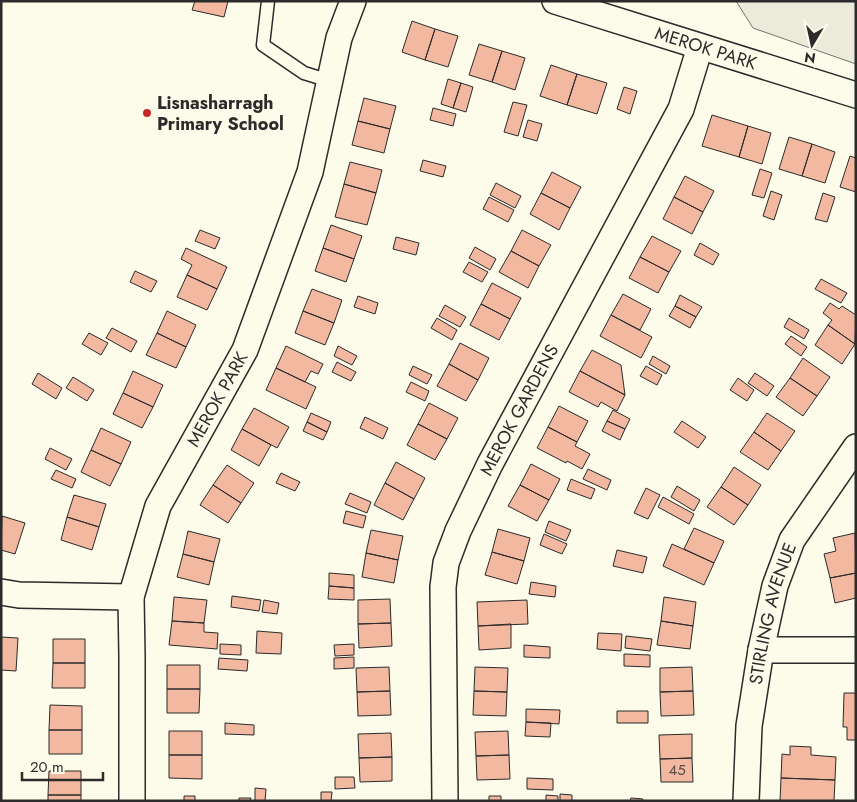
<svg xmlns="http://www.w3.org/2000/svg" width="857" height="802" viewBox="0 0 857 802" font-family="Jost,sans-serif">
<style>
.green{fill:#ecebdb;stroke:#74746e}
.building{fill:#f2b8a0;stroke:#2b2b2b}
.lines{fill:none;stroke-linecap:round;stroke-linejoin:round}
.lane-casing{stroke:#2b2b2b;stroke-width:15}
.street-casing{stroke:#2b2b2b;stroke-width:28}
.lane{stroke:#fdfbea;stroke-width:12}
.street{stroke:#fdfbea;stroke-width:25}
.poi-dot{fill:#c62828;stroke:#fdfbea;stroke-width:2}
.labels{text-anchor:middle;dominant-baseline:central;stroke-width:4;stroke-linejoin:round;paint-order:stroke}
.number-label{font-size:15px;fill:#5d4e48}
.street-label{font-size:18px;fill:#2b2b2b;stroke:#fdfbea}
.poi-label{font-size:18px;font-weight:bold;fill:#2b2b2b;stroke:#fdfbea;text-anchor:start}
</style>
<rect width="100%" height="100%" fill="#fdfbea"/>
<path class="green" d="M736 1H856V64L753 28Z"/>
<path class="building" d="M195 1H228L224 17 192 10Z
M412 21 435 29 425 60 402 52Z
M435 29 458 36 448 67 425 60Z
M479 44 502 51 492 82 469 75Z
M502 51 525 58 515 90 492 82Z
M551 65 577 74 567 105 540 96Z
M577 74 607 83 597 114 567 105Z
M448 79 461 83 453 108 441 104Z
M461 83 473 87 466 112 453 108Z
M624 87 637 91 630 114 617 109Z
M364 98 396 106 390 129 358 121Z
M513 102 527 105 518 136 504 132Z
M433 108 456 114 453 126 430 120Z
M712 115 748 126 739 157 702 146Z
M528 120 542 124 537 141 523 137Z
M358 121 390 129 384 153 352 145Z
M748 126 771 133 762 164 739 157Z
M789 137 812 144 802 176 779 169Z
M812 144 835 152 825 183 802 176Z
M850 156 856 158V192L840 187Z
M423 160 446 166 443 177 420 171Z
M350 162 382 170 376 193 344 184Z
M760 169 772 173 764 198 752 195Z
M552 172 581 187 570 208 541 193Z
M685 176 714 191 703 212 674 197Z
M496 183 521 196 515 208 490 195Z
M344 184 376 193 367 225 335 217Z
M771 191 782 195 774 220 763 216Z
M541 193 570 208 559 230 530 214Z
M823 193 835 197 827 222 815 219Z
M489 197 514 210 508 222 483 209Z
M674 197 703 212 692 234 663 219Z
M331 225 362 236 354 259 323 248Z
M200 230 220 238 215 249 195 241Z
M522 230 551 245 539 266 511 251Z
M652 236 681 251 669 272 640 257Z
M396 237 419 243 416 255 393 249Z
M700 243 719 254 713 265 694 255Z
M475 247 496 259 490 270 469 258Z
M186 248 227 267 217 289 187 275 192 265 181 259Z
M323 248 354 259 346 282 315 271Z
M511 251 539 266 528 288 499 272Z
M640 257 669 272 658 293 629 278Z
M469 262 488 272 482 282 463 272Z
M135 271 157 281 151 292 130 282Z
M187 275 217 289 207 310 177 297Z
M821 279 847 293 841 303 815 289Z
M492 283 521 298 510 319 481 304Z
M312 289 342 300 334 323 303 311Z
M623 294 651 309 640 330 611 315Z
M680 295 702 307 696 317 675 306Z
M358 296 378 303 375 314 354 307Z
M830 303 839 309 842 306 856 315 855 344 828 325 832 320 823 313Z
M481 304 510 319 499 340 470 325Z
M445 305 466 317 460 327 439 316Z
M675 306 696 317 690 328 669 316Z
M167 311 196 325 186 347 157 333Z
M303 311 334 323 325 345 295 333Z
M611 315 652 337 641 358 600 336Z
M437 318 457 330 452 340 431 328Z
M789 318 809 330 804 339 784 327Z
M828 325 855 344 842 364 815 345Z
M112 328 137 341 131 352 106 338Z
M89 333 108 343 101 355 82 344Z
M157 333 186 347 176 368 146 355Z
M791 336 807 347 801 356 785 344Z
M460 343 489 358 478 380 449 364Z
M286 346 323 364 318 374 311 371 305 382 276 368Z
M338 346 357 356 352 365 334 356Z
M592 350 621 365 625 395 580 371Z
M653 356 670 366 666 374 649 364Z
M803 358 830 377 817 396 790 378Z
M337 362 356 372 351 381 332 372Z
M449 364 478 380 466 401 437 386Z
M413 366 432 375 427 384 409 375Z
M646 366 662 375 657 385 640 376Z
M276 368 316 387 306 409 266 390Z
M133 371 163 385 153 407 123 393Z
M580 371 625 395 617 411 601 402 598 407 569 392Z
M38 373 62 388 56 399 32 384Z
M755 373 774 386 767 396 748 383Z
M73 377 94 390 87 401 66 388Z
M738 378 754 390 747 401 730 390Z
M790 378 817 396 803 416 776 397Z
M411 382 429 391 425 401 406 392Z
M123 393 153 407 142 428 113 414Z
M429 403 458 418 447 439 418 424Z
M559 406 588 421 577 442 548 427Z
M254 408 289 427 277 448 242 429Z
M613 410 630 419 625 429 607 421Z
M311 413 331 422 327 432 307 422Z
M767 413 795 431 781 451 754 432Z
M365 417 388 428 383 439 360 428Z
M607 421 625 429 620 440 602 431Z
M682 421 706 437 698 448 674 432Z
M307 422 327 432 323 440 303 431Z
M418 424 447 439 435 460 407 445Z
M548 427 577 442 575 446 590 454 582 469 567 461 566 463 537 448Z
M101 428 131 442 121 464 91 450Z
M242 429 271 445 259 466 231 450Z
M754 432 781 451 768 470 740 452Z
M50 448 72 459 66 470 45 459Z
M91 450 121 464 110 486 81 472Z
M396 462 425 478 414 499 385 483Z
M531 464 560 479 549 500 520 485Z
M227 465 254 483 241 503 213 485Z
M734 467 761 485 748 505 721 487Z
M588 469 611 480 607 490 583 479Z
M56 470 76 479 72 488 51 479Z
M281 473 300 482 295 491 276 483Z
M571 479 595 489 591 499 567 490Z
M385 483 414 499 403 520 374 505Z
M213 485 241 503 228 523 200 505Z
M520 485 549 500 537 521 508 506Z
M677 486 700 500 694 511 671 497Z
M721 487 748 505 734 525 707 507Z
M646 488 660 495 648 519 634 513Z
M350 493 371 502 367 513 345 504Z
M74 495 106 504 99 527 67 517Z
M663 497 694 514 689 524 658 507Z
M346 511 366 516 363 528 343 523Z
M2 516 25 523 15 554 1 550Z
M67 517 99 527 92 550 61 540Z
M549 521 571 530 566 541 545 532Z
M694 528 724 541 714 563 684 549Z
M498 529 530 538 524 561 492 552Z
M371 530 403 536 398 560 366 553Z
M188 531 220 539 214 562 183 554Z
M855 533 856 573 830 578 824 554 836 551 833 538Z
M544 534 567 544 562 554 540 545Z
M672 544 714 563 704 585 663 566Z
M617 550 647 557 643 573 613 566Z
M492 552 524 561 517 584 485 575Z
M366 553 398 560 394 583 362 577Z
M183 554 214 562 209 585 177 577Z
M329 573 354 575V588L329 586Z
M856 573V598L835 603 830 578Z
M531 582 556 586 555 597 529 594Z
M329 586 354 588V600L328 599Z
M232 596 261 600 259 611 231 607Z
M174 597 207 600 204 623 172 621Z
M664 597 696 602 693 626 661 621Z
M390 599 391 623 358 624V600Z
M264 600 279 603 277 614 262 612Z
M527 600 528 624 478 626 477 602Z
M172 621 204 623V632L218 633 217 649 169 645Z
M661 621 693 626 690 649 657 645Z
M391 623 392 646 359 648 358 624Z
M511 624V648L479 650 478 626Z
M257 631 282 633 281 654 256 653Z
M598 633 622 634 621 651 597 649Z
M626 636 652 639 650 651 625 648Z
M1 637 18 638 16 671 1 670Z
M53 639H85V663H53Z
M220 644 241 645V655L220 654Z
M354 644V655L335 656 334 645Z
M524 645 550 647V658L524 657Z
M624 654 650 655V667L624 666Z
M354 657V668L334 669V658Z
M219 658 248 660 247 671 218 669Z
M53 663H85V688H52Z
M167 665H200V689H167Z
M389 667 390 691 357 692 356 668Z
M475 667 508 668 507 692 474 691Z
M692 667 693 691 660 692V668Z
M167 689H200L199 713H167Z
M390 691 391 715 358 716 357 692Z
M474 691 507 692 506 716 473 715Z
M693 691 694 715 661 716 660 692Z
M844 693H856V740H847V727H843Z
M50 705 82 706V730H49Z
M526 709 560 710 559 724 526 722Z
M617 711H648V723H617Z
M526 722 551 723 550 737 525 736Z
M225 723 254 725V735L225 734Z
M49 730H82V754H49Z
M169 731H202V755H169Z
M508 731 509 755 476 756 475 732Z
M391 733 392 757 359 758 358 734Z
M692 734V758L660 759 659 735Z
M790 746 811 747V755L836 757 835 780 781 778 782 754 790 755Z
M169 755H202V779L169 778Z
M509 755 510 779 477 780 476 756Z
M392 757V781L360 782 359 758Z
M692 758 693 782H661L660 759Z
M49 771H81V795H48Z
M335 777H354L355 788 335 789Z
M527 778 553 779V790L527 789Z
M781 778 835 780 834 801H780Z
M255 788 266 789 265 801H255Z
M321 792H332L331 801H321Z
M560 794 572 795V801H560Z
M48 795H81V801H48Z
M546 795 558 796V801H546Z
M184 796H195V801H184Z
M489 796H501V801H489Z
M239 798H251L250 801H239Z
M631 798 643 799 642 801H630Z"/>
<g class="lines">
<g class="lane-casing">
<path id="lane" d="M268 1 263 45 304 73 330 81"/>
</g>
<g class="street-casing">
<g id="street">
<path id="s1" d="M555 1 856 95"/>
<path d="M1 592 19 595 131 597"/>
<path d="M761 650H856"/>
<path id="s2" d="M132 801V657L131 597 158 506 245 350 310 172 339 38 353 1"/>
<path id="s3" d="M445 801 443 587 446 563 458 531 490 464 681 109 700 47"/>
<path id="s4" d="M746 801 749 726 761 650 775 586 792 540 856 447"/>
</g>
</g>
<use href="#lane" class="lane"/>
<use href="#street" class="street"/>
</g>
<circle class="poi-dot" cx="147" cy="113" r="5"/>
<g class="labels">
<g class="number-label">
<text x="677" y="770">45</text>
</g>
<g class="street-label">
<text stroke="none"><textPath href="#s1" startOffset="158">MEROK PARK</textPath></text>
<text stroke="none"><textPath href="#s2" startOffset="421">MEROK PARK</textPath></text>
<text stroke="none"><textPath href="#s3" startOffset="408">MEROK GARDENS</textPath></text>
<text stroke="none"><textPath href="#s4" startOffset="190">STIRLING AVENUE</textPath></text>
</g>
<g class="poi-label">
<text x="157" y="103">Lisnasharragh<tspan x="157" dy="21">Primary School</tspan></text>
</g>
</g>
<rect width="857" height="802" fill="none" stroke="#2b2b2b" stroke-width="5"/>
<g transform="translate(812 45) rotate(189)" stroke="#fdfbea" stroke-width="4" paint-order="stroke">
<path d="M0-4L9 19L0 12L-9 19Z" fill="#2b2b2b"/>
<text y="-8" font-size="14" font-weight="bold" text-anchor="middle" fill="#2b2b2b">N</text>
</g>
<path d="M22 772v8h81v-8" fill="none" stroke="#2b2b2b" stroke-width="2.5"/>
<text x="30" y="772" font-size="15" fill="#2b2b2b" stroke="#fdfbea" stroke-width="4" paint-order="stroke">20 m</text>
</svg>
